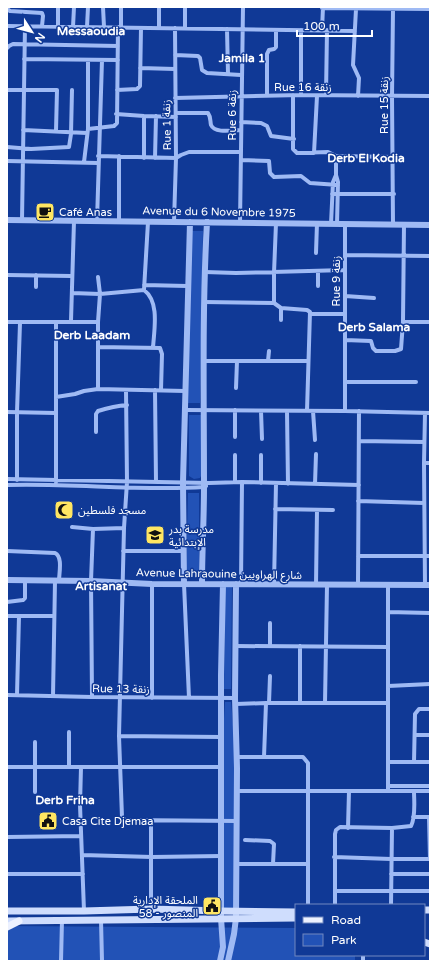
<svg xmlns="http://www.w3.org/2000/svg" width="437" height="968" viewBox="0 0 437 968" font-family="'Varela Round','Noto Sans Arabic',sans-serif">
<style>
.green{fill:#2252b6}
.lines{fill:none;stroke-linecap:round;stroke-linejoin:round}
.minor{stroke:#9fbaf4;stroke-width:4}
.tertiary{stroke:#9fbaf4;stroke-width:6}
.secondary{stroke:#cfddfd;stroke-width:7}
.primary{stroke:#ecf1ff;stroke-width:7}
.labels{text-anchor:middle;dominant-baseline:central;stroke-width:3;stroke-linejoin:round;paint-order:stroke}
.street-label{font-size:11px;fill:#fff;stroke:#103996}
.poi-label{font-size:11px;fill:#fff;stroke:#103996;text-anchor:start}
.neighbourhood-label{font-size:12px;font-weight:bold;fill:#fff;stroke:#103996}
</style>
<rect width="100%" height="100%" fill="#103996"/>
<path class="green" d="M191 231H203L200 403H187Z
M189 415H202L201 476 200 478 194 479 189 476Z
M188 493H199V576H186Z
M225 587H232L231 689H224Z
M225 702H231L237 768 236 911H221V767Z
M7 926 296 928V955H355V961H7Z"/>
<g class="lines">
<path class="minor" d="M103 7 104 27
M159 7V28
M322 8 430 9
M7 9 10 11 42 13 43 16 42 26
M356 9 353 65 359 78 358 96
M393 9 392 97 393 224
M7 26 355 31
M58 26V7
M73 27 74 7
M87 27 88 7
M121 27V7
M185 28V7
M227 29 228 74
M322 30 323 7
M7 48 9 46 13 44 118 46
M175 55 198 56 200 58 202 70 207 73 241 75
M24 59 118 60
M140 68 175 69
M7 90H57L56 131
M117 90 137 89 140 86 141 28
M293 95V149L297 153 328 152 336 156 393 157
M301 95V30
M326 95 327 30
M267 96V54L269 50 274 49 276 47V30
M175 98 301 95 430 96
M176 113H208C211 117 210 121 211 125 215 134 233 130 241 130
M116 114 144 116 176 117
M144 116V158
M241 122 261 123 267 126 271 136 294 139
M88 129 114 126 117 123 118 27
M23 130 87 133
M7 147 31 149 69 147 71 134 72 90
M314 153 317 96
M98 156 176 158 181 155 189 152H241
M336 156V175L338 182 337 224
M155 158 156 116
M241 160 269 161 270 173 274 177 301 176 310 183 338 185
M7 161 98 163
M84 162 88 129V60
M332 194H394
M22 220 25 26
M119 220V156
M97 221 102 60
M174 222 176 158 175 28
M240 223 243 7
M331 224 333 182 336 175
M316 253 317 223
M345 255 430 256
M318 271V286
M205 272 236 273 345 270
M7 275 71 276
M36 275V287
M98 277 100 294 98 322V389
M144 285 187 286
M144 290 148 222
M72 293 100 294 144 290C160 302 154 330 153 348
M345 296 374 298
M204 302 274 303 281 308 307 310 310 312 307 411
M274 303V273L276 223
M310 314H345
M281 320V308
M71 321 74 221
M7 322H98
M403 322H430
M345 340 371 341 373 348 376 351H395L401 349 403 322 404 224
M98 347 160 348 162 354 161 390
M203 361H308
M268 361 269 351
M345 382H416
M236 388 237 361
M126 390 127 482 124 528 119 736 122 817 125 820 237 821
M155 390 156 482
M56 397 75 394 84 391 98 389 185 391
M186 410 345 411 430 413
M235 410V437
M261 411 262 439
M287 411 288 484
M313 411 315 440
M345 411V224
M7 412 56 413
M425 413 424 463 425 585
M96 432V414L98 411C108 408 116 406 127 405
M359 441 424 442
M235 455V482
M424 463H430
M7 479 209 483 242 482 359 485
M17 480V412L20 323
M56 482V322
M261 483V455
M315 484 316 454
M7 485C73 483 138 491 204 487L206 486
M358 501 424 503
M275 509 333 510
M72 527 93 529 124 528
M7 551 55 553C63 557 59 573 59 581
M123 551H184
M358 556H430
M152 584V698
M184 584 189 698
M241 584 242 482
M274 585 276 483
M316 585 317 510
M358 585 359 411
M388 585V791
M7 602 23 600 25 598V580
M388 612 430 613
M7 616H54
M236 646 388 647
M270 646V623
M388 686 430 684
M7 695 92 697 235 698
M17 695 19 616
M53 696 55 581
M92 697 91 581 93 529
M269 703 270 676
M300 703V646
M325 703 327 585
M236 704 266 703H388
M415 735H430
M119 736 221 737
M35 742V792
M237 757H303L308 763V905
M264 757 266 703
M388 762H430
M414 762 415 714 419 709H430
M7 767H221
M69 767V732
M81 767 80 805 84 911
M388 786H430
M237 791H430
M413 817H430
M429 817 430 859
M348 828 349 791
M7 837 81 836
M245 840 270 841 274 844 273 864
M82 855 152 857 221 856
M334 857 391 859H430
M236 864H308
M7 874H83
M391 874H430
M335 891H430
M335 905V834L336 830 340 827 392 828 411 826C416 817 414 801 414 791
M391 905 392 828
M151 909V820
M101 920 102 961
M61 961 62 920
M363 961V955"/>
<path class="tertiary" d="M7 220 430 225
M7 580 91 581 152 584 430 585
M184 584 183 482 190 222
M202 584C202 552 204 519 204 487 204 399 202 311 207 222
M220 961 223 947 221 918V675L223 584
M228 961 234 934 236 918 237 768 235 698 236 584"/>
<path class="secondary" d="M424 910H430
M7 911H84L151 909 221 911 296 912
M7 921 296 918
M424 942 430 944"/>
<path class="primary" d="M7 927 19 921"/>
</g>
<defs>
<g id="cafe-square" transform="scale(1)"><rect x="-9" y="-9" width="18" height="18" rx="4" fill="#ffe662" stroke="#103996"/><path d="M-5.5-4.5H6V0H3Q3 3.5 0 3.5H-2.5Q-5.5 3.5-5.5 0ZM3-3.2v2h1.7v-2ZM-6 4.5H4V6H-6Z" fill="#111"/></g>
<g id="mosque-square" transform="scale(1)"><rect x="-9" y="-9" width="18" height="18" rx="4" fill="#ffe662" stroke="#103996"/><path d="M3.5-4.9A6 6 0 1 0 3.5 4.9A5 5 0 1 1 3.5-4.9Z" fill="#111"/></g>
<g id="school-square" transform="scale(1)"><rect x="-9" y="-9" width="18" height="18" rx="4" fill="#ffe662" stroke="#103996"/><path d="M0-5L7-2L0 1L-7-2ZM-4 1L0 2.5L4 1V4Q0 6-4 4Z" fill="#111"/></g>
<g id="civic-square" transform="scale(1)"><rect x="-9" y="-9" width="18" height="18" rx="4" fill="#ffe662" stroke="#103996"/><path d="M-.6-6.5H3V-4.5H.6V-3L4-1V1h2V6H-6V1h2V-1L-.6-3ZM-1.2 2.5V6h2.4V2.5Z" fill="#111"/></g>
</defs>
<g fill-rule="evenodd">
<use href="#cafe-square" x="45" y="212"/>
<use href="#mosque-square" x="64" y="510"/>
<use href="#school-square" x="155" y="535"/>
<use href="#civic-square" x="48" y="821"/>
<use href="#civic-square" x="212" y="906"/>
</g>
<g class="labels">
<g class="street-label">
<text x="303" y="87">Rue 16 زنقة</text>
<text transform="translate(384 105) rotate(-90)">Rue 15 زنقة</text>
<text transform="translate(232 115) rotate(-90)">Rue 6 زنقة</text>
<text transform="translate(167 125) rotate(-91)">Rue 1 زنقة</text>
<text transform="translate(219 212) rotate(1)">Avenue du 6 Novembre 1975</text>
<text transform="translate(336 281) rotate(-90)">Rue 9 زنقة</text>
<text transform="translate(219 574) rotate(1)">Avenue Lahraouine شارع الهراويين</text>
<text transform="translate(121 689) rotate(1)">Rue 13 زنقة</text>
</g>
<g class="poi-label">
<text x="59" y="212">Café Anas</text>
<text x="78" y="510">مسجد فلسطين</text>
<text x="169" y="529">مدرسة بدر<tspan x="169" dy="13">الإبتدائية</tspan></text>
<text x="62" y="821">Casa Cite Djemaa</text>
<text x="198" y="900" text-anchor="end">الملحقة الإدارية<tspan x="198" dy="13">58 - المنصور</tspan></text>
</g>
<g class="neighbourhood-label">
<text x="91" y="31">Messaoudia</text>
<text x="242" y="58">Jamila 1</text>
<text x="366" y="158">Derb El Kodia</text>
<text x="374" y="327">Derb Salama</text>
<text x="92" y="335">Derb Laadam</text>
<text x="101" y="586">Artisanat</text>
<text x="65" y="800">Derb Friha</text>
</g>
</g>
<rect width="437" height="968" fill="none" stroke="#ffffff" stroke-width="16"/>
<rect x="295" y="904" width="130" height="52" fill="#103996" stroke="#7088c0"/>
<rect x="303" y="917" width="20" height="6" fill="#ecf1ff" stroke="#7088c0"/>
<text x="331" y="924" font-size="12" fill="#ffffff">Road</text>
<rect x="303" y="934" width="20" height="12" fill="#2252b6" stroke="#7088c0"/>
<text x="331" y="944" font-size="12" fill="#ffffff">Park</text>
<g transform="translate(32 32) rotate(126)" stroke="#103996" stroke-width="3" paint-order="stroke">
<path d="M0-3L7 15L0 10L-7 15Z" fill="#ffffff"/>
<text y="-6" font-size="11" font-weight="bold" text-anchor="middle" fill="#ffffff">N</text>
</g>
<path d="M297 30v6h75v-6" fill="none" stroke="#ffffff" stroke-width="2"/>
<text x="303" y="30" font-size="12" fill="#ffffff" stroke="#103996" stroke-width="3" paint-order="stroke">100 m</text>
</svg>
